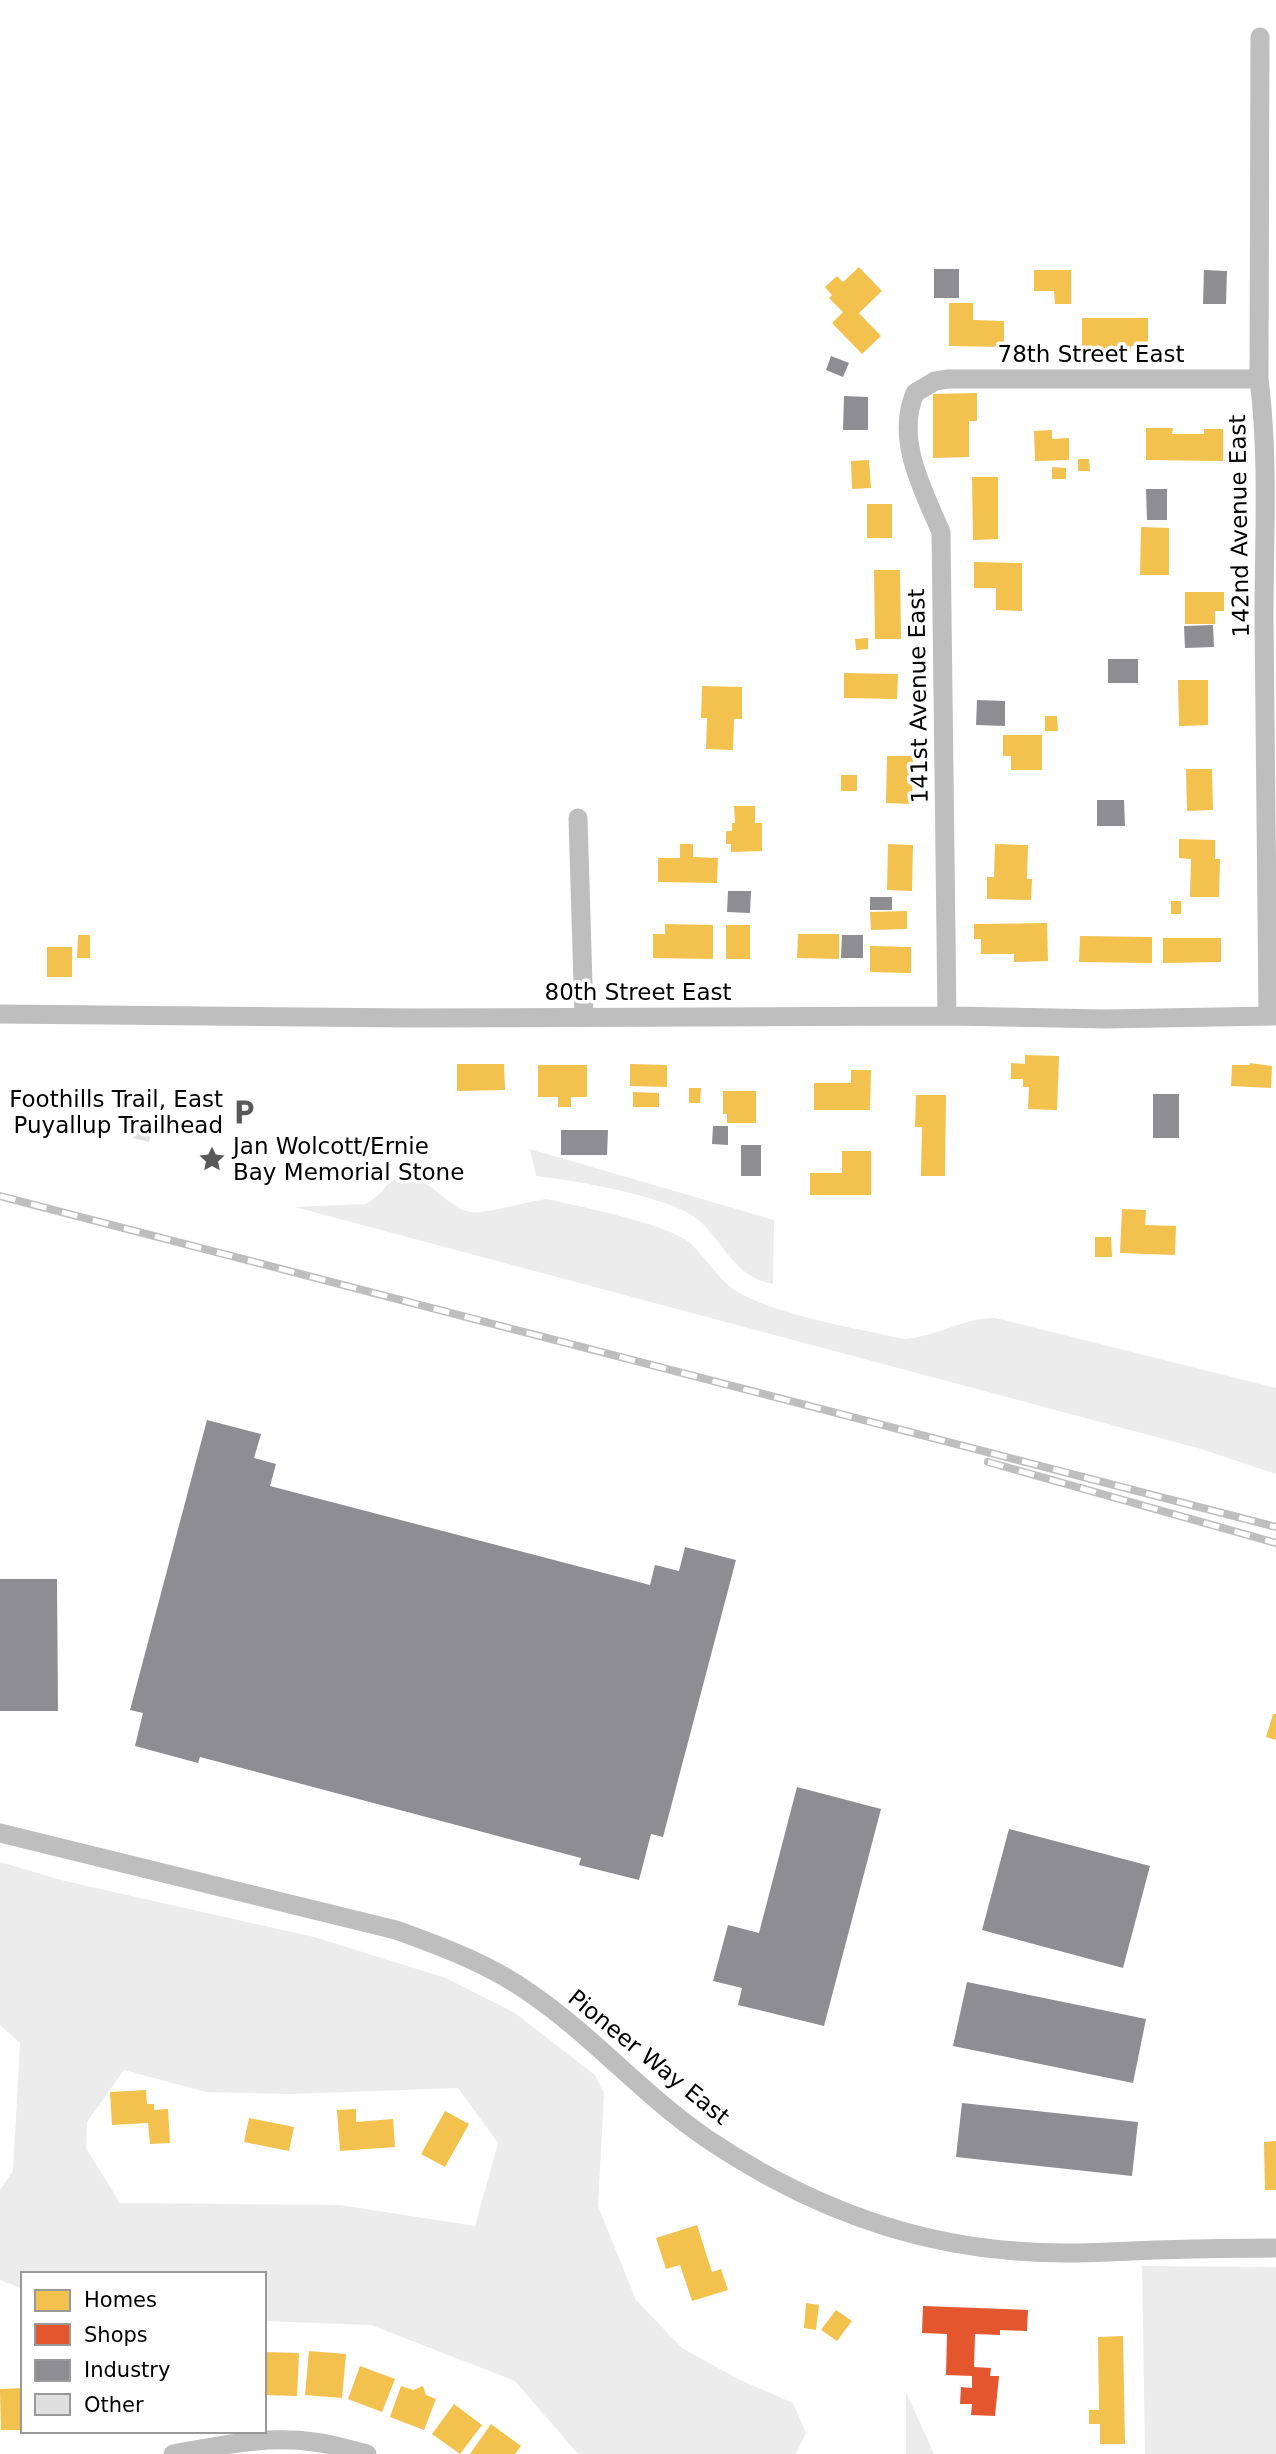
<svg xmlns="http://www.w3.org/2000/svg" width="1276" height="2454" viewBox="0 0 1276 2454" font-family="'DejaVu Sans',sans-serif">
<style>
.green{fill:#ececec;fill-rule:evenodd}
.homes{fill:#f2c14e}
.shops{fill:#e4572e}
.industry{fill:#8d8d92}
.building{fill:#dfdfdf}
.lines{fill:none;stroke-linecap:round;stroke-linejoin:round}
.minor{stroke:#bebebe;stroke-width:19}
.rail-casing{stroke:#bebebe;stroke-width:8}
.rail{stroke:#fff;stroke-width:5;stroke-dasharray:16;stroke-linecap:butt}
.labels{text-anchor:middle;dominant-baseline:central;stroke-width:7;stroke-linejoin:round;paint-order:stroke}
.street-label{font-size:23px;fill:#000;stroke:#fff}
.poi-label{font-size:23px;fill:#000;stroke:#fff;text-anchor:end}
</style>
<rect width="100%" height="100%" fill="#fff"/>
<path class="green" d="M530 1149 774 1220 773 1284C730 1276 725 1239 693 1216 664 1196 573 1180 536 1176Z
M402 1176C436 1180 445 1207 470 1212 484 1215 528 1201 547 1199 580 1207 667 1223 690 1243 709 1260 719 1283 743 1295 793 1319 851 1327 904 1339 936 1337 964 1317 996 1318L1276 1388V1474L1201 1449 295 1207 366 1204 381 1193 388 1183Z
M0 1862 65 1881 314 1937 446 1978 515 2013 595 2075 604 2093 598 2206 636 2300 682 2348 738 2379 793 2403 806 2433 796 2454H578L515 2381 371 2325 264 2321V2274H23V2289L0 2280V2190L13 2171 20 2043 0 2025ZM124 2070 206 2092 291 2094 458 2088 498 2143 475 2226 340 2205 120 2203 86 2148 87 2122Z
M1142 2266 1276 2267V2454H1145Z
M906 2392 934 2454H906Z"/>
<path class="homes" d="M859 267 882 291 859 313 881 336 862 354 832 323 843 312 829 298 832 295 825 287 837 276 843 282Z
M1034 270H1071V304H1055L1054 291H1034Z
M949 303H973V320L1004 321V347L949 346Z
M1082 318H1148V346H1131V352H1082Z
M977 393V421H969V457L933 458V394Z
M1146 428H1173L1172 434H1204V429H1223V461L1146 460Z
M1052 430V439L1069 438V460L1035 461 1034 431Z
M1078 459H1089L1090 471H1078Z
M869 460 871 488 852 489 851 461Z
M1052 467 1066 468V479H1052Z
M972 477H998V539L973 540Z
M867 504H892V538H867Z
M1141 527 1169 528V575H1140Z
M974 562 1022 563V611L996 610V588H974Z
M874 570H900L901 639H875Z
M1185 592H1224V611H1215V624H1185Z
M868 638V649L856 650 855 639Z
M844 673 898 674 897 699 844 698Z
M1178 680H1208V725L1179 726Z
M702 686 742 687V719H734L733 750 706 749 707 718H701Z
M1045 716H1057L1058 731H1045Z
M1003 735H1042V770H1011V756H1003Z
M887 756H913L912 804 886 803Z
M1186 769H1212L1213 810 1187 811Z
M841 775H857V791H841Z
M734 806H755V823H762V851L731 852V844H726V831H732V823H735Z
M1179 839 1215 840V859H1220L1219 897H1190L1191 859 1179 858Z
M680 844H693V857L718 858 717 883 658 882V858H680Z
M888 844 913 845 912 891 887 890Z
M995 844 1028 845 1027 879H1032L1031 900 987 899V877H994Z
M1171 901H1181V914H1171Z
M907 911V929L871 930 870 912Z
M1047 923 1048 961 1014 962V954H981V939H974V924Z
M665 924 713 925V959L653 958V934H665Z
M726 925H750V959H726Z
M798 934H839V959L797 958Z
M78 935H90V958H77Z
M1080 936 1152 937V963L1079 962Z
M1163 938H1221V962L1163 963Z
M870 946 911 947V973L870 972Z
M47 947H72V977H47Z
M1025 1055 1059 1056 1057 1110 1028 1109 1029 1087H1023V1079H1011V1063L1025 1064Z
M1250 1063 1272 1066 1271 1088 1231 1086 1232 1065H1250Z
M457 1064H504L505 1090 457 1091Z
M630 1064 667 1065V1087L630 1086Z
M538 1065H587V1097H571V1107H558V1097H538Z
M851 1070H871L870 1110H814V1083H851Z
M689 1088H701L700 1103H689Z
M723 1091H756V1123H727V1114H723Z
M633 1092 659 1093V1107H633Z
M916 1095H946L945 1176H921L922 1127H915Z
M842 1151H871V1195H810V1173H842Z
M1122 1209 1146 1210 1145 1225 1176 1226 1175 1255 1120 1253Z
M1095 1237H1111L1112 1257H1095Z
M1273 1714H1276V1740L1266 1737Z
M146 2090 147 2104H154V2110L168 2109 170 2143 150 2144 148 2123 112 2125 110 2092Z
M356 2109V2122L393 2119 395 2147 340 2151 337 2110Z
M445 2111 469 2124 445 2167 421 2154Z
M249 2118 294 2127 289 2151 244 2142Z
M1276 2141V2190H1265L1264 2142Z
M697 2225 712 2272 721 2269 728 2290 692 2301 680 2265 666 2269 656 2238Z
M806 2303 819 2305 816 2330 804 2328Z
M836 2310 852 2321 837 2341 821 2330Z
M1123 2336 1125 2444H1100V2424H1089V2410H1099L1098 2337Z
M309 2351 346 2354 342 2398 305 2395Z
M264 2352 299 2353 297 2396 264 2395Z
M360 2366 395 2379 382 2412 348 2399Z
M401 2386 413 2390 423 2386 426 2395 436 2399 424 2430 390 2417Z
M23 2388V2430H1L0 2389Z
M454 2404 482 2425 460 2454 432 2434Z
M491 2424 521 2446 515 2454H470Z"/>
<path class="shops" d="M923 2306 1028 2310 1027 2331 1000 2330V2335L975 2334 974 2367 991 2368 990 2376H999L995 2416 971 2415 972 2404H960L961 2387 972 2388V2376L946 2375 947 2334 922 2333Z"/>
<path class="industry" d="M934 269H959V298H934Z
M1204 270 1227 271 1226 304H1203Z
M831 356 849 363 843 377 826 370Z
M844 396 868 397V430H843Z
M1146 489H1167V520H1147Z
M1213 625 1214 647 1185 648 1184 626Z
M1108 659H1138V683H1108Z
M977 700 1005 701V726L976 725Z
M1097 800H1124L1125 826H1097Z
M728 891H751L750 913 727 912Z
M870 897H892V910H870Z
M842 935H863V958H841Z
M1153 1094H1179V1138H1153Z
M713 1126H728V1145L712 1144Z
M561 1130H608L607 1155H561Z
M741 1145H761V1176H741Z
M207 1420 261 1434 254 1458 276 1464 270 1486 650 1585 655 1565 679 1571 685 1547 736 1560 663 1837 651 1834 639 1880 579 1865 581 1858 200 1757 198 1763 135 1746 143 1713 130 1710Z
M0 1579H57L58 1711H0Z
M797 1787 881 1809 824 2026 738 2005 742 1988 713 1981 728 1925 759 1933Z
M1009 1829 1150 1866 1123 1968 982 1930Z
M967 1982 1146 2019 1133 2083 953 2046Z
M962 2103 1138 2122 1132 2176 956 2157Z"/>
<path class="building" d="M137 1126 152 1130 149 1142 133 1138Z"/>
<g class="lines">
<path class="minor" d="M1260 37 1259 379C1269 459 1264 537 1264 617 1265 750 1266 883 1268 1016
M578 818 584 1017
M0 1014 411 1018 947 1016 1105 1019 1276 1016
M947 1016 941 532C923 490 895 439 915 393L935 381 948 379H1259
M0 1833 396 1930C443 1947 489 1964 530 1993 593 2036 643 2095 706 2138 799 2201 904 2243 1016 2251 1062 2255 1108 2252 1154 2250 1195 2249 1235 2248 1276 2248
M173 2454C220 2446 267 2435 314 2442 332 2444 350 2450 367 2454"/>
<g class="rail-casing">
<path id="rail" d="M0 1196 1276 1527
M988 1462 1276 1543"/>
</g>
<use href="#rail" class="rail"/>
</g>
<defs>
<g id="parking-bare" transform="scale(2.1)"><path d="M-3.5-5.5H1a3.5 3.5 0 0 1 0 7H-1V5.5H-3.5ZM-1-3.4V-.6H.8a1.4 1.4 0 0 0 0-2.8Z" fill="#595959" stroke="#fff" stroke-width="2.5" paint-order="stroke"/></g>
<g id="sight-bare" transform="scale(2.1)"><path d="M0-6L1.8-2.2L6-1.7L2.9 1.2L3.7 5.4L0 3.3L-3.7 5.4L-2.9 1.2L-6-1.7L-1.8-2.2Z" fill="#595959" stroke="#fff" stroke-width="2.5" paint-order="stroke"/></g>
</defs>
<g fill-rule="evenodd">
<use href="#parking-bare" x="244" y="1112"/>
<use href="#sight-bare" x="212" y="1159"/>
</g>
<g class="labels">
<g class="street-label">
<text x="1091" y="354">78th Street East</text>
<text transform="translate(1239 526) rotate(-91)">142nd Avenue East</text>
<text transform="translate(918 696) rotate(-91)">141st Avenue East</text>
<text x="638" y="992">80th Street East</text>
<text transform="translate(649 2057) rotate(39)">Pioneer Way East</text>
</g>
<g class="poi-label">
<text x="223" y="1099">Foothills Trail, East<tspan x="223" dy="26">Puyallup Trailhead</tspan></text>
<text x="233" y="1146" text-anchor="start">Jan Wolcott/Ernie<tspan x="233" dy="26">Bay Memorial Stone</tspan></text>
</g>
</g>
<rect x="21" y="2272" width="245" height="161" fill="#ffffff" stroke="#999999" stroke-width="2"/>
<rect x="35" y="2290" width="35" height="21" fill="#f2c14e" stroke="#999999" stroke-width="2"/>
<text x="84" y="2307" font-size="21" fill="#000000">Homes</text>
<rect x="35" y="2324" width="35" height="21" fill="#e4572e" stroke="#999999" stroke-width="2"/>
<text x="84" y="2342" font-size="21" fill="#000000">Shops</text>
<rect x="35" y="2360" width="35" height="21" fill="#8d8d92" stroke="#999999" stroke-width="2"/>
<text x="84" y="2377" font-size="21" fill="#000000">Industry</text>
<rect x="35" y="2394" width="35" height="21" fill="#dfdfdf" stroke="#999999" stroke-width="2"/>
<text x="84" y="2412" font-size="21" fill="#000000">Other</text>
</svg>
